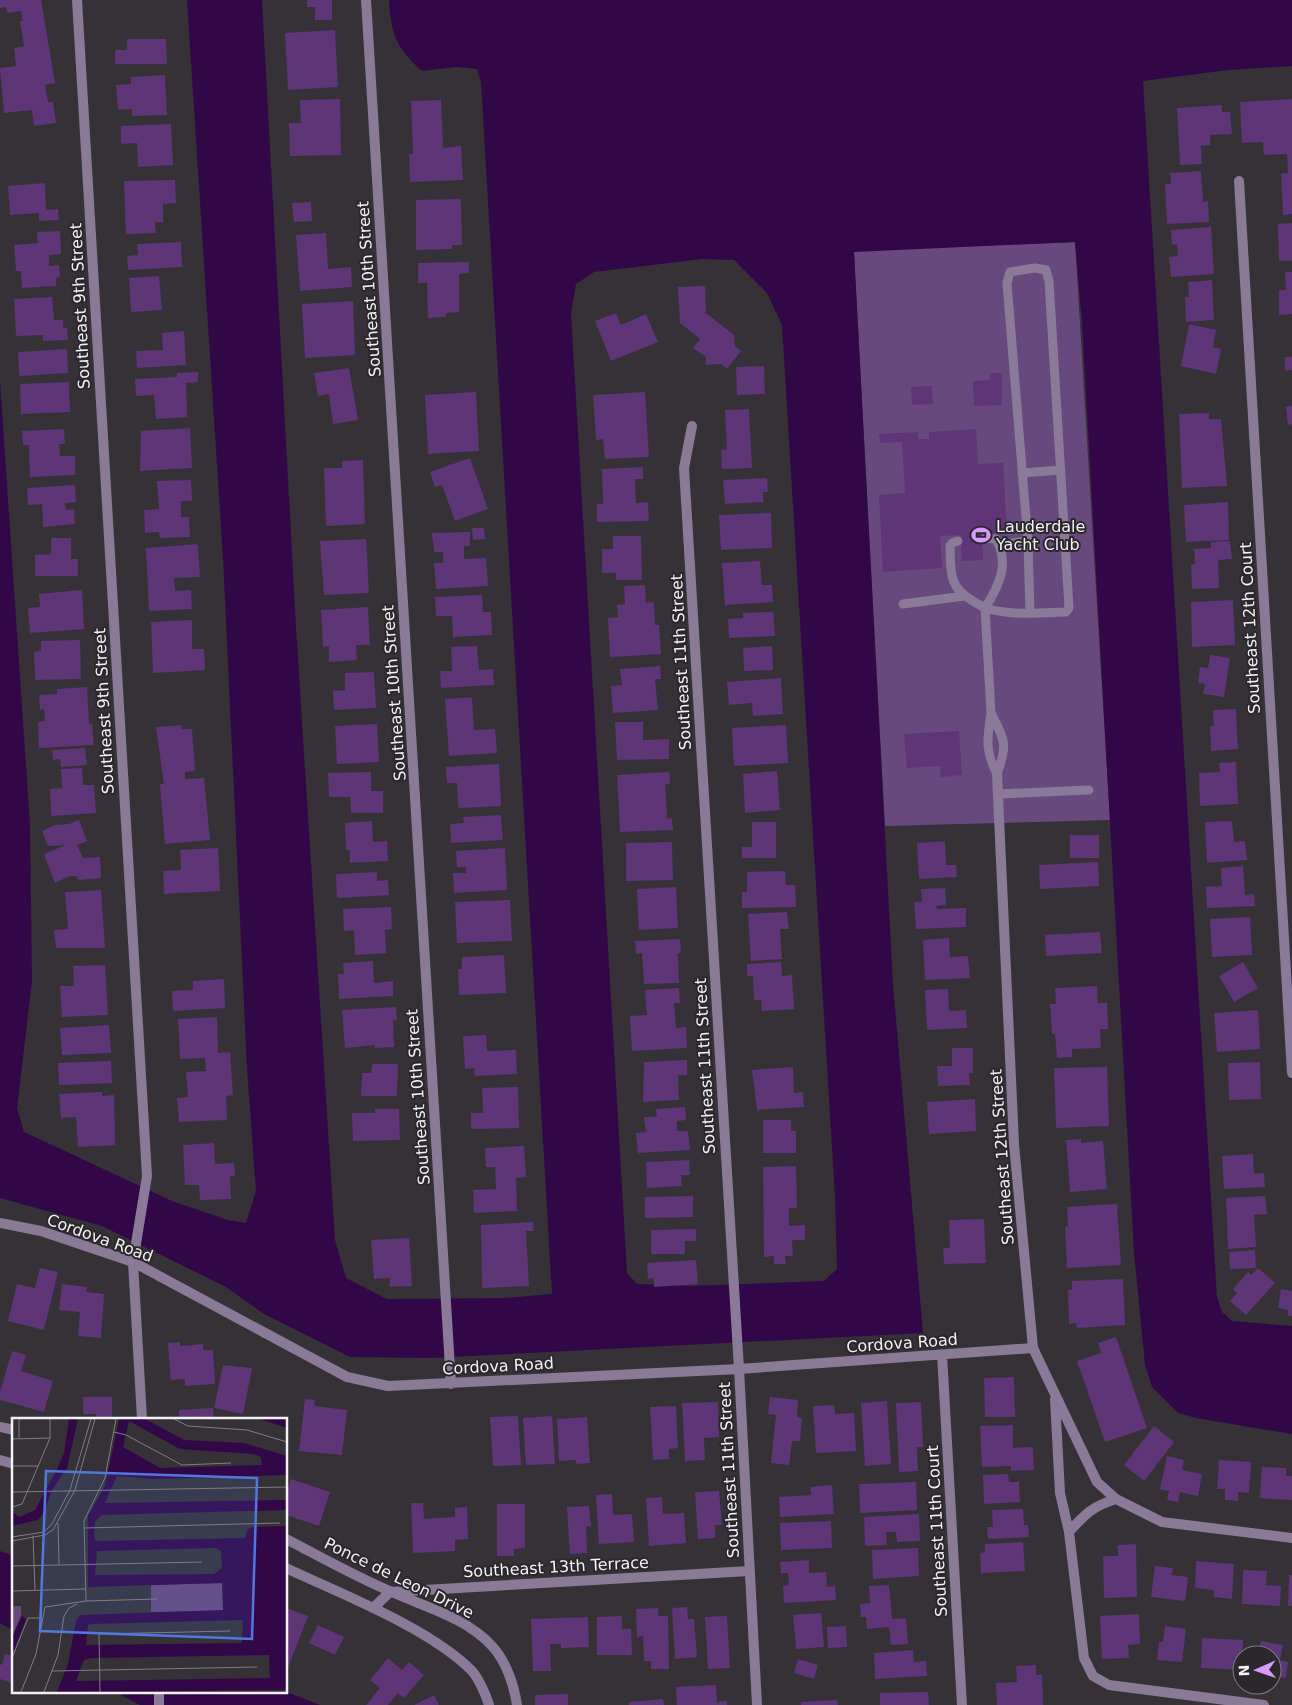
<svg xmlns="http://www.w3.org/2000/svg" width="1292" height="1705" viewBox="0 0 1292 1705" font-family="'DejaVu Sans',sans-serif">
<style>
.green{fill:#68497d}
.water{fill:#320748;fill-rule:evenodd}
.building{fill:#5e3577}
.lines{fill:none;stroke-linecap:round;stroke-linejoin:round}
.service{stroke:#8b7998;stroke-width:9}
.minor{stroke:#8b7998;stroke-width:10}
.labels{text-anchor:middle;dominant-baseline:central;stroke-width:4;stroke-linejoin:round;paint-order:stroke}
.street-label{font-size:16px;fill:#f3f1f5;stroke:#2b272d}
.poi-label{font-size:16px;fill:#f3f1f5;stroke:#2b272d;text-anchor:start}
.inset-road{fill:none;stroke:#817e83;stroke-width:1}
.view{fill:#5277df;fill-opacity:0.15;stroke:#5277df;stroke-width:2.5}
.inset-edge{fill:none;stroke:#f3f1f5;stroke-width:2.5}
</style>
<rect width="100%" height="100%" fill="#353137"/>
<path class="green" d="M1075 242 1110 820 885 826 854 251Z"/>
<path class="water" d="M187 0H262L296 627 335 1240 346 1278 387 1299 505 1298 552 1294 481 82 477 69 456 67 422 71C396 48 391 34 389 0H1292V66L1228 70 1143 81 1217 1297 1222 1312 1232 1321 1292 1326V1434L1196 1418 1178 1413 1152 1387 1145 1365 1134 1252 1082 322 1075 242 854 252 893 984 923 1333 431 1358 350 1357 264 1314 226 1287 102 1226 0 1198V381L30 825 32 981 17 1108 24 1132 172 1201 228 1220 246 1223 256 1191 247 1068 223 558ZM702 259 734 260 767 293 782 325 835 1197 837 1269 824 1281 692 1286 637 1284 627 1273 571 313 576 284 594 272Z
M0 1551 14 1556V1631L0 1623Z
M113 1691H284L320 1705H140Z"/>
<path class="building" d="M0 0H41L55 83 45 85 48 102H53L56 123 34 126 32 110 4 113 0 68 16 66 14 48 24 46 20 21H23L21 11 7 13 6 7 0 8Z
M307 0H332V20H315V7H307Z
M335 30 338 87 288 90 285 33Z
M127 39H166L167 64H115V50H127Z
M165 75 167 115 132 116V109L118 110 116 85 131 84V77Z
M340 99 341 155 290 156 289 123H301L300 100Z
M1292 99V214L1283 215 1281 174 1288 173 1287 154 1264 155 1263 142 1242 143 1240 102Z
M441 100 443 148 461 146 463 180 410 182 409 154H413L411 101Z
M1222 105V112H1230L1232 134 1210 135V145L1201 146 1202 164 1180 165 1177 108Z
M171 124 173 165 138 167 137 143 121 144V126Z
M1201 171 1203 202 1208 201 1209 222 1167 224 1165 184H1171L1170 173Z
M175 180 176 203 163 204V222H155L156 233 126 234 124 181Z
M45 183 46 210 58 209 59 220 39 221V213L10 215 8 186Z
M461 199 462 245H452V249L416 250V200Z
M311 202 312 221 294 222 292 203Z
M1292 223V261H1279L1278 224Z
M1211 227 1214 274 1171 277 1169 257 1178 256 1177 244 1172 245 1171 230Z
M60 231 61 254 49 255V266L59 265 60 277 56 278V286L22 288 21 271H16L14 245 38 243 37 232Z
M326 233 328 269 351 267 352 287 300 291 296 235Z
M181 242 182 267 128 270 127 256 138 255 137 244Z
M469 262V273L459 274V312L446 313V317L428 318 427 283H418V263Z
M1285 272H1292V314L1279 315V290H1286Z
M159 276 162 310 131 312 129 278Z
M1212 280 1214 320 1186 322 1185 297H1189L1188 282Z
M705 286 706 313 734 335 735 346 741 351 727 369 721 364 706 365V357L693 348 700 339 680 323 678 287Z
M52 297 54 320H63V328H67L68 340 43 341V335L16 336 14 299Z
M353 301 355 355 305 358 302 304Z
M616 313 621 325 646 314 658 342 611 361 595 321Z
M1189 324 1216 330 1213 347 1221 349 1216 374 1181 366Z
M184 331 186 365 137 368 136 351 163 350 162 333Z
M67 349 68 373 19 376 18 352Z
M1285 357H1292V370L1285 371Z
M764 366 765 394 737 395 736 367Z
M349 368 358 420 333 424 329 394 318 396 314 373Z
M198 372V382L186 383 187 417 156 419 154 395 136 396 135 379 177 377V373Z
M990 373H1002V405L974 406 973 381 990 380Z
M69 382 70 412 21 414 20 384Z
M932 386 933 404 912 405 911 387Z
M476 392 479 451 428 454 425 395Z
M645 392 649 457 605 459 603 439 596 440 593 395Z
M1292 406V424L1288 425 1286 407Z
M749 409 752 468 722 469 721 450 727 449 725 410Z
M1209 413V419H1221L1227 486 1182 488 1179 414Z
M190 428 192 468 140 471 141 431Z
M64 429 65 444H59L60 456H75V475L30 477 29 445H23L22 431Z
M976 429 978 464 1003 463 1007 532 982 534 983 560 962 561 961 535 940 536 942 568 883 572 879 495 905 493 902 442 880 443 879 434 918 432V439H929V432Z
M470 458 488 509 455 521 442 485 435 487 430 472Z
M363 460 365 524 326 526 324 468H342V461Z
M643 467V479H635L636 503 648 502 649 521 597 522V504H603L602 469Z
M767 478 768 492H763V502L725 504 723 480Z
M191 480 192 501H181V517H189L190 537 160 538 159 532 145 533 144 510 159 509 157 481Z
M75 485 76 502 65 503 66 510 74 509 75 524 43 527 42 504 28 505 27 488Z
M1228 502 1229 540 1186 542 1184 505Z
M771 513 772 548 721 550 719 515Z
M472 528H484L485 539 473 540Z
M470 532V546H464V559L486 558 488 586 436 589 434 563H443V552H434L432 533Z
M613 536H641L642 580H616V573H602V549H613Z
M51 538H71V559H78V576H35V555L51 554Z
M366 539 369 593 324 595 320 541Z
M1230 541 1232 559 1218 560 1219 588 1192 589 1191 565 1195 564 1194 549 1211 548V542Z
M198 544 200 577 174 578 175 591 191 590 192 609 149 611 146 548Z
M760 561 762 585H772L773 602 725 605 722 563Z
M645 585 646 603 654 602 655 625H659L661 654 610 657 608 618 618 617 617 605 625 604 624 586Z
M82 590 84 629 30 633 28 608 40 607 39 594Z
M482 595 483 612H491L492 635 453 637 452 616H436L435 597Z
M1233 600 1235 645 1192 647 1191 602Z
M368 607 370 645H356L357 660 329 662V646L323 647 321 610Z
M773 612 775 636 729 638 728 619 743 618V613Z
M192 620V649H204L205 670 153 673 151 622Z
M80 640 81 679 35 680 34 652 41 651V641Z
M477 646 479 670 493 669 494 685 441 688 440 671H452L451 647Z
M772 646 773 670 744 671 743 648Z
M1210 655 1230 658 1224 697 1203 694 1205 684 1198 683 1200 667 1208 668Z
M660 666 661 679H655L658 710 613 713 611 686 622 685 620 669Z
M374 672 376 708 334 710 333 691 345 690V673Z
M781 678 783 714 753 716 752 703 729 705 727 682Z
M87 687 89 724 92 723 94 745 39 748 38 722 45 721 44 709 40 710 39 695 57 694V689Z
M472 697 474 730 495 729 497 753 449 756 445 699Z
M1236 709 1238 749 1211 751 1210 726H1214L1213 710Z
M615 722H643V740L669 739V759L617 760Z
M377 724 379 762 337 764 335 726Z
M181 725 182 729H192L195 771 185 772V779L204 778 210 840 165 844 160 784H164L156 727Z
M786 725 788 763 734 766 732 728Z
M959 731 962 775 941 777 940 766 907 768 904 734Z
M85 748 87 765 61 767 60 759 53 760 52 750Z
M1236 762 1238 804 1200 806 1199 773 1220 772 1219 763Z
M499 764 501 806 458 808 457 783H447L446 767Z
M82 768 83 785H94L96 813 51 816 50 789 62 788 61 769Z
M777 771 780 810 745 813 743 774Z
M371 772V791H383V813H351L350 797H329L328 773Z
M669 772 670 784H665L667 819 672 818 673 830 620 832 617 775Z
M501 815 503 840 451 843 450 824 464 823 463 817Z
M79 820 87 841 77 845 83 858 100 857 101 878 78 880 76 876H70L55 883 44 854 66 845 48 846 42 831 55 825 69 824Z
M372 821 373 842 387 841 388 861 350 863V850H346L345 823Z
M1232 821 1234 842 1245 841 1247 860 1207 863 1205 822Z
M752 822H776V858H742V847H752Z
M1070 835H1099V858H1070Z
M945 841 946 865H956L957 877 919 879 917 843Z
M672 842 673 880 626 881V843Z
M218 848 220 891 164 894 163 871 181 870 180 850Z
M505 848 507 890 454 893 453 873H466V867H457L456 851Z
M1098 862 1099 886 1040 889 1039 865Z
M1243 866 1245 895 1254 894 1255 906 1207 908 1206 887 1222 886 1221 868Z
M785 871 786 885H795L796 907 742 908V892H747V872Z
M377 872V881L388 880 389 895 337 898 336 874Z
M676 887 678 928 639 930 637 889Z
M945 888 946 905 936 906 937 909 966 908V927L916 929 914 902H922L921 889Z
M101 890 105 948H56L54 930 68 929 65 892Z
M510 900 512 941 457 943 455 902Z
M391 907 392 929 385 930 386 953 355 955 354 930 344 931 343 909Z
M787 912 789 929H780L782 959 751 961 748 914Z
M1250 917 1252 955 1212 957 1210 919Z
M1100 932 1102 953 1046 956 1045 935Z
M949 938 950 957 968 956 970 978 925 980 923 940Z
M680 939 681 953H678L679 983 644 984 642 953 636 954 635 941Z
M504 955 506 993 459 995 458 969H462V957Z
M373 961 374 983 393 981V996L339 999 338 974H344L343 963Z
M781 962 782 976 792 975 794 1009 762 1011 761 1000H754L753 976H747V964Z
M1243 962 1258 988 1234 1002 1219 976Z
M105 965 108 1015 62 1017 60 986H74L73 966Z
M224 979 225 1008 173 1011 172 991 193 990V981Z
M1097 986 1098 1003H1107L1108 1029H1100L1101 1048 1072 1049V1057L1057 1058 1055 1034H1052L1050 1004H1056L1055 988Z
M679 988 680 1003H674L676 1028 686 1027 687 1048 632 1051 630 1016 647 1015 645 990Z
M948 989 949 1011 966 1010 967 1028 927 1030 925 990Z
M396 1007 397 1020H393L394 1047 375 1048V1045L345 1048 342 1010Z
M1258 1010 1260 1049 1217 1052 1214 1013Z
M217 1017 218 1053 230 1052 233 1095 226 1096 227 1120 179 1122 177 1098 188 1097 186 1072 206 1071 205 1058 180 1059 178 1019Z
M109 1025 111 1053 62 1055 60 1028Z
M486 1035 487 1051 516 1050 517 1074 475 1076 474 1068 465 1069 463 1036Z
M952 1048H973V1073H969L970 1085 938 1086 937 1066H952Z
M687 1060V1075H678L679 1100 643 1102 644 1062Z
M111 1061 112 1083 59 1085 58 1063Z
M1260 1062 1261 1099 1229 1100 1228 1063Z
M372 1064H398L397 1096H361L362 1073H371Z
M793 1067 794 1093 803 1092 804 1107 757 1110 752 1070Z
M1107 1067 1109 1126 1056 1128 1054 1068Z
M518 1087 519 1128 471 1129V1113H483L482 1088Z
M102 1092V1096L114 1095 115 1145 78 1147 76 1117 61 1118 59 1094Z
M975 1099 976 1131 929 1134 927 1102Z
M685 1107 686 1120 677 1121V1131H688L690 1150 638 1153 636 1133 646 1132 644 1117H657L656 1109Z
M375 1109H399L400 1140 353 1141 352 1113H375Z
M763 1120H791V1131H796V1153H763Z
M1081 1139V1143L1103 1141 1107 1189 1070 1192 1066 1140Z
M214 1143 215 1164 234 1163 235 1176H230L231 1199 200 1200 199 1185H185L183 1145Z
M524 1146 526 1177 516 1178 517 1211 474 1213 473 1190 496 1189 495 1167H486L485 1148Z
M1253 1154 1254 1174 1264 1173 1265 1187 1224 1189 1222 1156Z
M689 1160 690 1175H681L682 1186 647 1188 646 1162Z
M796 1166 797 1208H789V1226L805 1225V1240H792L793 1256H785L786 1264H774V1256L764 1257 763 1167Z
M693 1196V1217L645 1218V1197Z
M1265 1196 1267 1214 1254 1215 1256 1247 1228 1249 1226 1198Z
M1117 1204 1121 1265 1067 1268 1065 1227 1068 1226 1067 1207Z
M984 1219 986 1263 944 1264 943 1248H950L949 1220Z
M533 1222 534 1231H526L529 1286 482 1288 481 1225Z
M696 1229V1241H685V1254H651V1230Z
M409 1238 412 1286 390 1287V1278L374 1279 371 1240Z
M1255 1250 1256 1268 1230 1269 1229 1252Z
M696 1260 698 1284 654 1287V1278L648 1279 647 1263Z
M40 1268 58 1272 44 1330 8 1321 17 1284 35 1288Z
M1258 1268 1275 1283 1246 1315 1230 1301 1237 1293 1233 1289 1248 1272 1251 1275Z
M1123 1279 1125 1325 1077 1328 1076 1323 1069 1324 1068 1290H1072V1281Z
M62 1284 87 1287 86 1292 104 1294 101 1338 78 1336 80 1312 59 1310Z
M1281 1289 1292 1291V1316H1288V1310L1278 1308Z
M1116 1337 1147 1428 1105 1442 1077 1361 1101 1353 1098 1343Z
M180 1342V1346L203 1344V1350H213L215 1384 185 1386V1379L171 1380 168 1343Z
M12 1351 26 1355 21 1371 53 1381 44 1412 0 1400V1392Z
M223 1365 252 1368 243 1414 214 1408Z
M1014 1377 1015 1417H985L984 1378Z
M83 1397H112V1419H96V1414H83Z
M770 1397 798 1400 797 1417 802 1418 800 1441H792L789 1465 771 1463 776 1415 768 1414Z
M305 1399 315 1400 314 1406 347 1410 342 1455 299 1451Z
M887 1401 891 1464 865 1466 861 1403Z
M718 1402 719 1437 704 1438 705 1460 685 1461 682 1403Z
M921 1402 923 1447H917L918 1471 899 1472 896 1403Z
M834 1405 835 1414 854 1413 856 1451 816 1453 813 1406Z
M676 1406 678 1448 669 1449V1459L653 1460 650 1407Z
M213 1408 214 1419H179V1410Z
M518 1416 521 1465 493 1466 490 1417Z
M552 1416 555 1464 526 1465 523 1418Z
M587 1417 590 1463 576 1464V1460L559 1461 557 1419Z
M1013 1425V1448L1033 1447 1034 1470 1011 1471V1466L982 1467 980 1426Z
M1154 1426 1174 1442 1144 1481 1124 1465Z
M1167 1456 1184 1460 1182 1470 1202 1474 1198 1496 1180 1492 1178 1502 1167 1500 1169 1491 1160 1489Z
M1219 1460 1251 1462 1249 1493 1238 1492V1501L1225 1500V1489H1217Z
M1262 1467 1286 1468V1476H1292V1500L1260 1498Z
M1008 1474 1009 1482H1019L1020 1502 984 1504 983 1475Z
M291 1479 330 1492 319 1526 286 1515V1494Z
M916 1482 917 1510 860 1513 859 1484Z
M832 1485 834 1514 780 1517 779 1497 811 1495 810 1487Z
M719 1491 722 1525H715V1538L698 1539 695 1492Z
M612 1494 613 1515 632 1514 634 1542 599 1544 596 1495Z
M662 1497 663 1514 684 1513 686 1543 649 1546 646 1498Z
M411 1503H423L424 1519 455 1517V1508L467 1507 468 1539 455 1540V1551L413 1553Z
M497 1504H525V1548L514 1549V1556H497Z
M589 1506 591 1526 586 1527 587 1553 570 1554 567 1507Z
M1023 1509 1024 1525H1028L1029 1537 988 1539 987 1527H993L992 1510Z
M919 1514 920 1541 897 1542 896 1532H886L887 1545 865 1546 864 1517Z
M831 1521 832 1548 781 1550 780 1523Z
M1023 1542 1025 1571 981 1573 980 1553 985 1552V1544Z
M1136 1544 1137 1597 1104 1598 1103 1556H1118V1545Z
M918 1548 919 1576 873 1579 872 1550Z
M809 1560V1573L826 1572 827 1587 835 1586 836 1600 784 1603 783 1586 789 1585 788 1573H781L780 1562Z
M1196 1561 1234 1564 1232 1599 1214 1597V1590L1195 1588Z
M1155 1566 1173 1568 1172 1575 1188 1577 1185 1601 1151 1597Z
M1243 1570 1267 1571 1266 1585 1281 1586 1280 1606 1242 1604Z
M1289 1575H1292V1606H1288Z
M889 1585 892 1619 906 1618 908 1644 891 1645 889 1627 867 1629 866 1617H861L860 1604 870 1603 869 1586Z
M687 1607 688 1619H694L697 1657 675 1659 672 1608Z
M286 1608 308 1616 286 1673Z
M658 1608V1616H668L669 1669H651V1661H644L643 1636 637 1637 636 1609Z
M821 1613 824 1647 796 1649 793 1615Z
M1139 1614 1140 1644 1128 1645 1129 1658 1102 1659 1100 1616Z
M622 1616V1629H631L632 1655H597V1617Z
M727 1616 730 1668 708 1669 705 1617Z
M588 1617 589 1647 561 1648V1644H550L551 1671H533L531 1619Z
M318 1625 344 1637 335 1655 309 1643Z
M846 1626 847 1647 828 1648 827 1627Z
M1165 1626 1186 1629 1182 1662 1157 1660 1159 1642H1163Z
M1202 1638 1243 1640 1241 1670 1201 1668Z
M1261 1641 1283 1645 1280 1660 1288 1662 1286 1678 1272 1676V1655H1249V1651L1259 1653Z
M913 1650 914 1662 926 1661 927 1676 875 1679 874 1653Z
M5 1654 14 1656 12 1683 0 1679V1664L2 1665Z
M388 1658 402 1670 409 1662 424 1675 404 1698 398 1693 388 1705H366L380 1688 370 1680Z
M798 1659 818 1665 814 1679 794 1673Z
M1036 1665V1675H1042L1043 1705H997L996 1683 1017 1682 1016 1666Z
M716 1685 717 1702 727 1701V1705H677L676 1687Z
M928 1692 929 1705H880V1693Z
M568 1694V1705H535V1695Z
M434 1695 439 1705H414Z
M663 1699 664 1705H629V1702Z
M837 1700 838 1705H801V1702Z"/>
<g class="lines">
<path class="service" d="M1022 473 1061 470
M958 541 952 543 950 546C951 585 951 589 985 608 999 586 1010 564 996 539L985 538
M1000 545 1027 541
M903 604 964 596
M991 713 985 608C1012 616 1039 613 1066 612L1069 608 1049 281 1046 270 1035 268 1010 272 1007 283 1028 543 1030 613
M991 713C1005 741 1008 744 997 774 985 751 987 739 991 713Z
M998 794 1089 790"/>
<path class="minor" d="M77 0 147 1176 133 1262 142 1419
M366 0 451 1384
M1239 181 1292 1073
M692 426 684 468 739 1369 757 1705
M997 774 1014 1144 1033 1348 1097 1482 1116 1499 1162 1522 1292 1538
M0 1223 41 1231 133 1262 347 1377 388 1386 739 1369 1033 1348
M942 1355 962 1705
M1055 1399 1060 1493 1069 1532 1084 1658 1093 1676 1109 1685 1264 1705
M0 1427 14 1430
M0 1460 14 1464
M1069 1532C1085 1514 1093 1506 1116 1499
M286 1539C321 1557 356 1577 392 1592 425 1607 467 1618 492 1646 506 1661 514 1685 517 1705
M286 1568C341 1594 430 1628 472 1671 479 1679 486 1695 489 1705
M373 1608 390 1592 749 1571
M159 1691V1705"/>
</g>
<defs>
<g id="stadium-bare" transform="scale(1.5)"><path d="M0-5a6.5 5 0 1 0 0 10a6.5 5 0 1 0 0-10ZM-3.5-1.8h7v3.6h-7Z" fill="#d59cfb" stroke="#2b272d" stroke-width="2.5" paint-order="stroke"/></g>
</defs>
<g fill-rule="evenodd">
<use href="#stadium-bare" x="981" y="535"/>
</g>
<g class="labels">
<g class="street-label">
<text transform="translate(369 289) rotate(-94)">Southeast 10th Street</text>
<text transform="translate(80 306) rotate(-93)">Southeast 9th Street</text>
<text transform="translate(1250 628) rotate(-93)">Southeast 12th Court</text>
<text transform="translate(681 662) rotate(-93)">Southeast 11th Street</text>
<text transform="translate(394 693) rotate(-94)">Southeast 10th Street</text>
<text transform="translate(104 711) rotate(-93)">Southeast 9th Street</text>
<text transform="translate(705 1066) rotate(-93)">Southeast 11th Street</text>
<text transform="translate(418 1097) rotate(-94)">Southeast 10th Street</text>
<text transform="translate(1002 1157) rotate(-94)">Southeast 12th Street</text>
<text transform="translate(100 1238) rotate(20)">Cordova Road</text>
<text transform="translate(902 1343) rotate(-4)">Cordova Road</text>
<text transform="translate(498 1366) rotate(-3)">Cordova Road</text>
<text transform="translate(729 1470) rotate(-93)">Southeast 11th Street</text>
<text transform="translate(937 1531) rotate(-93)">Southeast 11th Court</text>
<text transform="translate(556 1567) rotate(-3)">Southeast 13th Terrace</text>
<text transform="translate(399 1578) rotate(26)">Ponce de Leon Drive</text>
</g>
<g class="poi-label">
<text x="996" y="526">Lauderdale<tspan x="996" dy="18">Yacht Club</tspan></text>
</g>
</g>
<g transform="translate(12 1418)">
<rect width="275" height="275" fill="#353137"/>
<path d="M211 165V193L139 194V167ZM0 188H9V197L0 219Z" fill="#68497d"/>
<path d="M57 1H66L55 50 40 72 32 94 26 102 0 108V94L8 99 23 92 44 53 52 35ZM107 1H133L172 22 232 25 275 38V57L143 61 105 58 93 85 275 82V92L90 97 83 103 82 117 83 123 233 120 235 112 240 109 275 108V272L45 274 56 246 64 203 68 197 211 192 210 165 76 169V98L93 68ZM117 3 168 31 241 36 249 39 250 47 148 50 111 29ZM204 130 209 133 210 150 202 156 83 157 85 133ZM231 202 230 225 74 227 76 207 79 206ZM257 237 258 260 64 263 72 242 79 240ZM245 1H275V10L248 1ZM10 198 14 201 0 238V220Z" fill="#320748" fill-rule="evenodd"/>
<path class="inset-road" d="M7 1V20M162 1 176 8 235 12 275 24M102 14 114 17 170 47 219 45M0 21 38 20M0 48H26M0 74 275 69M0 89 10 86 38 20V1M46 105 47 146M72 110 268 105M21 118 23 172M0 119 32 114 40 106 58 72 79 1M0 123 33 117 41 112 63 72 83 1M0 148 190 144M0 173 73 171M74 183 72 103 93 60 104 1M0 240 16 200H30M40 253 245 249M9 274 24 236 33 189 74 183 145 181M32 274 46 237 52 198 57 190 65 186M88 274 87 216 218 213"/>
<path class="view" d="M34 53 245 60 240 221 28 213Z"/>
<rect width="275" height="275" class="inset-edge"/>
</g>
<g transform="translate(1257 1670) rotate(268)"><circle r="24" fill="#2b272d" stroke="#7b787d"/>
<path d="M0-4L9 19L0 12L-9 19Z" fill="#d59cfb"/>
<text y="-8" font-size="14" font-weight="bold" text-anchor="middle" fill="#f3f1f5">N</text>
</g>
</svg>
